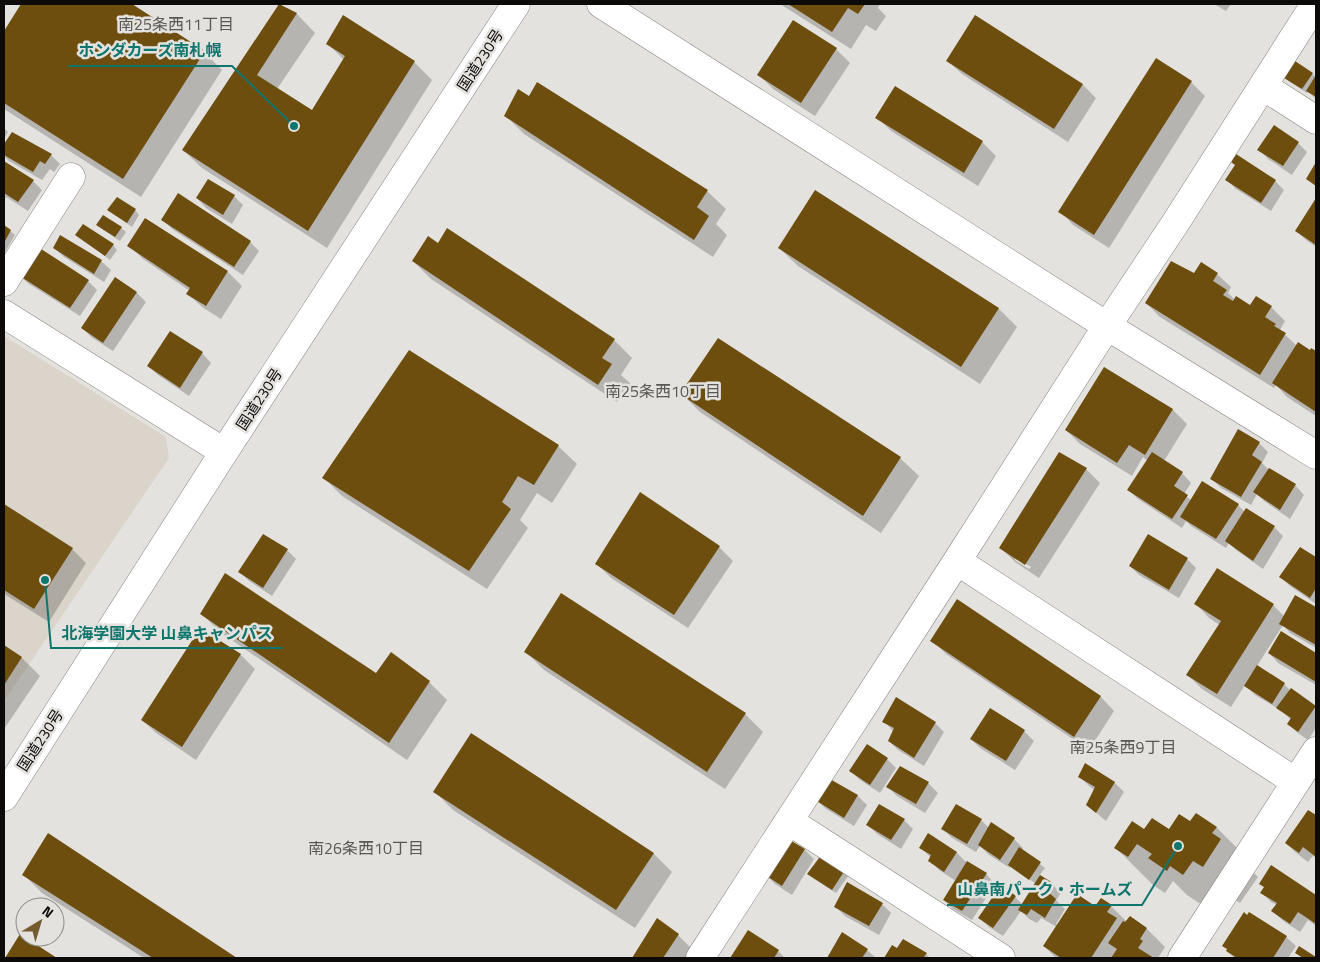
<svg xmlns="http://www.w3.org/2000/svg" width="1320" height="962" viewBox="0 0 1320 962" font-family="'Titillium Web','Noto Sans JP',sans-serif">
<style>
.built{fill:#dad4ca}
.shadow{fill:#0003;fill-rule:evenodd}
.building{fill:#6d4e0f}
.lines{fill:none;stroke-linecap:round;stroke-linejoin:round}
.minor-casing{stroke:#888683;stroke-width:29}
.highway-casing{stroke:#888683;stroke-width:29}
.minor{stroke:#fff;stroke-width:28}
.highway{stroke:#fff;stroke-width:28}
.labels{text-anchor:middle;dominant-baseline:central;stroke-width:5;stroke-linejoin:round;paint-order:stroke}
.street-label{font-size:15px;fill:#0c0b0a;stroke:#e4e2de}
.neighbourhood-label{font-size:16px;fill:#595855;stroke:#e4e2de}
.leader{fill:none;stroke:#0f766e;stroke-width:2}
.callout-dot{fill:#0f766e;stroke:#e4e2de;stroke-width:2}
.callout-label{font-size:16px;text-anchor:middle;font-weight:bold;fill:#0f766e;stroke:#e4e2de;stroke-width:5;stroke-linejoin:round;paint-order:stroke}
</style>
<rect width="100%" height="100%" fill="#e4e2de"/>
<path class="built" d="M4 336 166 437 169 458 4 701Z"/>
<path class="shadow" d="M22 4H130L204 52 222 70 141 197 4 109V33Z
M780 4H880L878 8 886 16 876 31 866 25 851 49Z
M1214 4H1231L1226 11Z
M280 5 297 14 315 33 277 89 312 111 344 60 327 43 414 62 432 80 327 248 202 168 183 150Z
M836 49 850 63 815 116 773 89 759 75Z
M948 61 1082 84 1096 98 1068 142 962 74Z
M1312 74 1316 77V99L1308 91 1307 93 1290 82 1286 78Z
M1191 82 1205 96 1109 248 1073 225 1060 211Z
M538 84 707 191 726 209 716 224 727 235 713 257 524 134 506 116 530 97Z
M895 88 982 142 996 156 978 186 891 131 877 117Z
M4 128 8 132 4 139Z
M12 133 51 155 60 164 54 172 50 169 42 180 9 161 4 156V146Z
M1298 143 1307 152 1292 175 1268 159 1259 149Z
M4 163 33 181 42 190 28 211 6 197 4 201Z
M1236 166 1275 181 1284 190 1271 211 1236 189 1227 180Z
M816 191 999 309 1017 327 980 384 798 266 779 248Z
M234 196 243 205 232 224 206 208 197 198Z
M1316 200V247L1306 240 1297 231Z
M108 210H135L139 215 132 227Z
M146 220 228 272 242 286 221 319 202 307 188 294 190 291 143 259 129 245Z
M163 220 250 242 259 251 243 275 172 229Z
M98 225 121 228 126 232 120 241 102 229Z
M4 226 15 235 5 252 4 251Z
M77 235 113 245 117 250 110 260Z
M54 248 101 261 111 270 104 282 64 257Z
M413 261 614 340 632 358 621 375 630 383 617 402 431 279Z
M1217 274 1231 287 1228 293 1235 300 1250 307H1271L1285 321 1280 330 1297 346 1311 351 1312 350 1316 353V416L1287 397 1276 385 1274 388 1160 317 1146 303 1194 275Z
M19 275 88 281 97 290 80 316 29 284Z
M116 278 137 293 146 302 113 351 91 337 82 327Z
M719 340 900 458 919 476 881 533 700 412 682 394Z
M202 353 211 363 189 396 158 375 148 366Z
M1104 368 1173 410 1187 424 1164 461 1182 473 1191 483 1184 494 1192 501 1238 505 1245 512 1274 527 1283 536 1263 569 1236 550 1229 543 1226 548 1191 526 1186 521 1182 528 1138 499 1129 490 1148 461 1143 457 1132 476 1080 444 1066 430Z
M1259 443 1268 452 1262 463 1269 470 1295 485 1304 495 1290 519 1264 501 1257 494 1251 505 1221 488 1211 478Z
M558 446 577 464 552 503 537 493 520 520 528 528 487 589 342 496 324 478Z
M1086 469 1100 483 1039 578 1015 562 1001 548ZM1015 557 1031 567 1029 569 1015 560Z
M4 506 72 549 86 563 49 622 4 594Z
M719 547 733 561 688 628 611 578 597 564Z
M1300 548 1316 559V604L1290 586 1281 577Z
M287 550 296 559 272 596 249 581 240 572Z
M1187 559 1196 568 1179 598 1139 575 1130 566Z
M1296 597 1316 608V648L1290 633 1283 625 1257 666 1284 684 1290 690 1291 689 1316 708V728L1308 740 1298 733 1288 724 1291 720 1282 711 1255 695 1245 685 1231 707 1202 689 1188 675 1220 625 1209 618 1196 604 1273 605 1285 617Z
M958 601 1101 697 1114 711 1089 750 946 654 932 640Z
M202 614 377 674 429 682 447 700 407 760 220 632Z
M201 630 241 655 255 669 196 760 156 733 142 720Z
M1282 633 1316 655V685L1278 663 1269 653Z
M4 647 22 658 40 676 4 729Z
M526 652 745 714 763 732 725 789 544 670Z
M991 710 1024 731 1034 741 1015 770 980 748 971 739Z
M884 721 935 723 944 732 924 766 898 750 889 741 893 731Z
M472 734 654 854 672 872 635 928 453 810 435 792Z
M887 759 896 768 880 793 860 780 851 771Z
M1086 765 1115 783 1124 792 1106 821 1087 805 1095 790 1089 786 1080 777Z
M901 767 928 783 938 793 925 813 897 796 888 787Z
M829 779 858 796 867 805 854 826 826 809 817 800Z
M1309 811 1316 817V858L1313 856 1308 862 1295 852 1286 843Z
M904 820 913 829 901 849 877 834 868 825Z
M981 820 989 828 1014 839 1023 848 1022 850 1045 868 1039 876 1052 884 1061 893 1056 900 1065 909 1056 924 1058 925 1096 908 1111 906 1127 922 1147 929 1165 947 1158 958H1056L1044 946 1057 927 1041 918 1037 923 1029 919 1021 911 1003 936 989 927 980 918 1015 897 1023 905 1036 884 1011 866 1010 868 989 855 980 846 976 852 952 838 943 829Z
M1190 823 1216 827 1253 864 1250 869 1258 877 1240 903 1231 897 1205 907 1187 895 1173 881 1165 893 1153 885 1116 848 1144 831H1169Z
M48 835 235 958H144L42 893 24 875Z
M929 835 957 853 966 862 986 874 995 884 972 920 953 909 944 900 956 881 939 870 930 860 931 858 921 848Z
M788 841 805 850 814 859 792 895 775 884 766 875Z
M822 856 849 875 836 893 813 878 809 874Z
M1272 867 1316 896V926L1308 920 1300 932 1282 920 1273 911 1277 905 1271 902 1262 893Z
M882 904 891 913 879 935 845 916 836 907Z
M1249 913 1286 937 1296 946 1288 958H1235L1227 951Z
M657 920 678 935 692 949 686 958H633Z
M748 932 778 951 785 958H732Z
M892 947 898 950 926 954 930 958H885Z
M867 950 876 958 829 957Z"/>
<path class="building" d="M21 4H132L205 51 123 179 4 103V31Z
M279 4 297 13 257 75 312 110 345 56 326 44 343 15 415 61 308 231 182 150Z
M788 4H865L858 14 848 8 832 32Z
M975 15 1083 84 1054 129 946 61Z
M793 20 837 48 801 103 757 75Z
M1156 58 1192 81 1094 235 1058 212Z
M1295 61 1313 73 1302 89 1284 78Z
M1316 75V97L1306 91Z
M537 82 708 190 697 207 709 216 694 240 504 116 518 89 529 96Z
M895 86 983 141 964 173 875 118Z
M1274 125 1299 142 1283 166 1257 150Z
M12 132 52 154 45 164 40 161 33 172 4 155V144Z
M1236 154 1276 180 1261 203 1225 180 1235 165 1231 162Z
M4 161 34 180 18 202 4 193Z
M1316 162V186L1306 179Z
M208 179 235 195 223 215 196 198Z
M815 190 999 308 961 367 778 248Z
M178 193 251 241 234 267 161 220Z
M117 197 136 209 127 223 107 210Z
M1316 198V245L1295 231Z
M103 215 122 227 115 237 96 225Z
M145 218 228 271 206 306 186 294 190 288 127 246Z
M83 224 114 244 105 256 75 235Z
M4 225 11 230 4 243Z
M447 228 615 339 602 358 612 364 598 385 412 261 428 236 438 243Z
M60 235 102 260 94 274 53 248Z
M35 245 89 280 70 308 18 275Z
M1171 261 1194 273 1201 262 1218 273 1213 281 1227 290 1223 295 1233 301 1236 296 1250 305 1256 296 1272 306 1265 317 1276 324 1274 326 1286 333 1260 375 1145 303Z
M115 277 137 292 103 343 81 328Z
M170 331 203 352 180 388 147 366Z
M718 338 901 457 863 516 680 394Z
M1298 342 1310 350 1311 348 1316 351V412L1272 383Z
M409 350 559 445 534 485 518 476 502 502 511 509 469 571 322 478Z
M1104 367 1173 409 1145 455 1129 445 1117 463 1065 430Z
M1238 429 1260 442 1252 455 1262 462 1241 497 1210 479Z
M1059 452 1087 468 1025 565 999 548Z
M1152 452 1183 472 1174 486 1188 495 1172 519 1127 490Z
M1269 468 1296 484 1280 510 1253 492Z
M1202 481 1239 504 1216 539 1180 517Z
M640 492 720 546 674 615 595 564Z
M4 504 73 548 34 609 4 590Z
M1246 508 1275 526 1253 561 1225 541Z
M263 534 288 549 263 588 238 572Z
M1148 534 1188 558 1169 590 1129 566Z
M1300 547 1316 557V588L1310 598 1279 577Z
M1217 568 1274 604 1217 694 1186 675 1221 621 1194 604Z
M225 573 376 673 391 652 430 681 389 743 200 614Z
M561 593 746 713 707 772 524 652Z
M1295 595 1316 607V645L1279 624Z
M957 599 1101 696 1074 737 930 641Z
M200 628 241 654 182 747 141 720Z
M1281 631 1316 653V682L1268 653Z
M4 645 22 657 4 685Z
M1257 665 1285 683 1272 704 1244 686Z
M1291 688 1316 706 1298 732 1287 724 1291 718 1276 708Z
M896 697 936 722 914 758 888 741 894 728 882 722Z
M990 708 1025 730 1006 761 970 739Z
M471 733 654 853 616 910 433 792Z
M867 744 888 758 870 785 849 771Z
M1085 763 1115 782 1096 813 1086 805 1095 787 1078 777Z
M900 766 929 782 916 804 886 787Z
M828 778 858 795 844 818 815 800Z
M879 804 905 819 891 840 866 825Z
M956 804 982 819 967 844 941 829Z
M1308 810 1316 815V857L1303 847 1299 853 1285 843Z
M1196 813 1217 827 1212 833 1221 839 1203 867 1193 861 1183 875 1170 866 1167 871 1148 858 1152 854 1137 844 1128 857 1114 848 1132 821 1144 829 1152 818 1169 829 1179 814 1190 821Z
M991 822 1015 838 1000 860 978 845Z
M48 833 237 958H153L22 875Z
M928 833 957 852 944 872 928 861 931 855 919 848Z
M788 839 805 849 782 886 765 875Z
M1019 847 1041 862 1029 880 1008 865Z
M822 854 845 870 832 890 807 874Z
M967 861 987 873 962 911 943 900Z
M1271 865 1316 895V924L1298 912 1290 924 1271 911 1277 903 1260 893 1264 887 1259 884Z
M1040 875 1053 883 1047 891 1056 899 1045 918 1031 909 1027 915 1018 910Z
M847 882 883 903 869 926 834 907Z
M1001 885 1016 896 993 928 978 918Z
M1077 894 1095 906 1101 898 1112 905 1107 912 1117 918 1091 958H1061L1043 946Z
M1244 912 1247 915 1249 912 1287 936 1273 958H1237L1226 951 1227 949 1222 946Z
M1130 916 1147 928 1140 939 1143 941 1138 948 1154 958H1111L1117 949 1108 943 1123 921 1125 922Z
M657 918 679 934 663 958H632Z
M748 930 779 950 774 958H730Z
M842 932 868 949 862 958H827Z
M20 934 57 958H5Z
M903 939 927 953 923 958H884L892 945 897 948Z
M1299 946 1316 957V958H1303L1295 953Z"/>
<g class="lines">
<g class="minor-casing">
<path id="minor" d="M601 4 1107 326 1316 455
M1263 86 1316 120
M4 282 71 177
M4 314 224 452
M957 561 1296 782
M789 821 1001 958
M700 958 957 561 1107 326 1176 222 1315 4
M1182 958 1316 751"/>
</g>
<g class="highway-casing">
<path id="highway" d="M4 797 224 452 516 4"/>
</g>
<use href="#minor" class="minor"/>
<use href="#highway" class="highway"/>
</g>
<g class="labels">
<g class="street-label">
<text transform="translate(480 60) rotate(-57)">国道230号</text>
<text transform="translate(259 399) rotate(-57)">国道230号</text>
<text transform="translate(40 740) rotate(-57)">国道230号</text>
</g>
<g class="neighbourhood-label">
<text x="176" y="24">南25条西11丁目</text>
<text x="663" y="391">南25条西10丁目</text>
<text x="1123" y="747">南25条西9丁目</text>
<text x="366" y="848">南26条西10丁目</text>
</g>
</g>
<path class="leader" d="M294 126L232 66H68M45 580L51 648H283M1178 846L1142 905H947"/>
<g class="callout-dot">
<circle cx="294" cy="126" r="5"/>
<circle cx="45" cy="580" r="5"/>
<circle cx="1178" cy="846" r="5"/>
</g>
<g class="callout-label">
<text x="150" y="56">ホンダカーズ南札幌</text>
<text x="167" y="639">北海学園大学 山鼻キャンパス</text>
<text x="1045" y="895">山鼻南パーク・ホームズ</text>
</g>
<rect width="1320" height="962" fill="none" stroke="#0c0b0a" stroke-width="10"/>
<g transform="translate(40 922) rotate(38)"><circle r="24" fill="#e4e2de" stroke="#8e8c89"/>
<path d="M0-4L9 19L0 12L-9 19Z" fill="#755b2d"/>
<text y="-8" font-size="14" font-weight="bold" text-anchor="middle" fill="#0c0b0a">N</text>
</g>
</svg>
